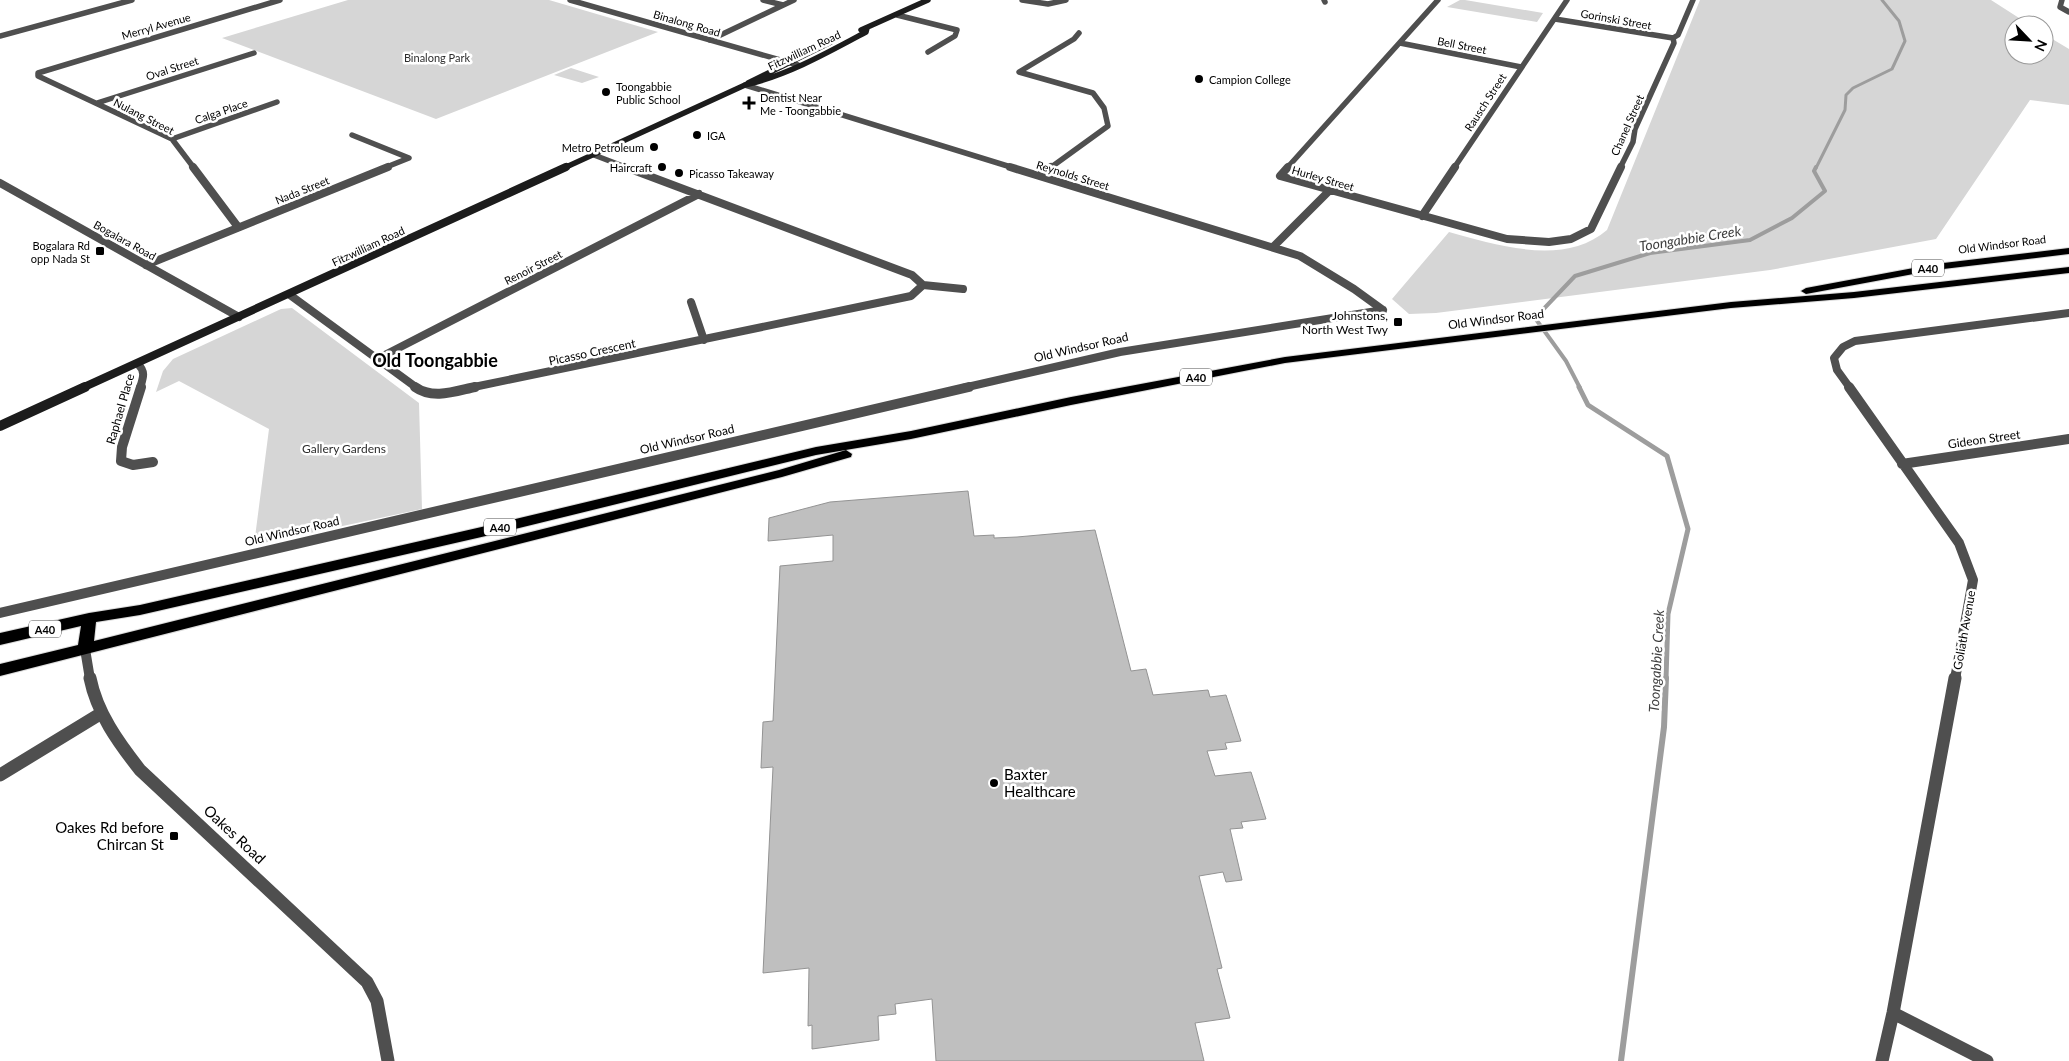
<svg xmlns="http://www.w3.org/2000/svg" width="2069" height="1061" viewBox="0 0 2069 1061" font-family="Lato,sans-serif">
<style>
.green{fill:#d6d6d6}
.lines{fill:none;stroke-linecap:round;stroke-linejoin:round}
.stream-far3{stroke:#9d9d9d;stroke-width:3}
.stream-far2{stroke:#9d9d9d;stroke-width:4}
.stream-far1{stroke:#9d9d9d;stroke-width:5}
.stream{stroke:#9d9d9d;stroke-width:6}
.building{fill:#bfbfbf;stroke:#939393}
.trunk-casing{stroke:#dbdbdb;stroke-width:2}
.minor-far3{stroke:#4f4f4f;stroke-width:5.5}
.minor-far2{stroke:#4f4f4f;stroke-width:8}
.minor-far1{stroke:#4f4f4f;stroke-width:10}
.minor{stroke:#4f4f4f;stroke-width:13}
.tertiary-far3{stroke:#4f4f4f;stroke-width:5.5}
.tertiary-far2{stroke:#4f4f4f;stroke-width:8}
.tertiary-far1{stroke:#4f4f4f;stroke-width:10}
.tertiary{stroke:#4f4f4f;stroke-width:13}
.secondary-far2{stroke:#1c1c1c;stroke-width:5.5}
.secondary-far1{stroke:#1c1c1c;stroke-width:8}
.secondary{stroke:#1c1c1c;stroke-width:10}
.trunk{fill:#000;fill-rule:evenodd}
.poi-dot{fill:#000;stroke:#fff;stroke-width:2}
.labels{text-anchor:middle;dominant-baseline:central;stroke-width:5;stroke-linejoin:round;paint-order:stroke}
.far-street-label{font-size:11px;fill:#000;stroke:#fff}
.far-park-label{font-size:11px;fill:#2d2d2d;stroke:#fff}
.far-poi-label{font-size:11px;fill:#000;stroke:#fff;text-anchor:start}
.shield{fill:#fff;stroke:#4c4c4c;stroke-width:1}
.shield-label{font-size:11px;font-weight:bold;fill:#000}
.poi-label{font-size:12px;fill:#000;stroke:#fff;text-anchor:end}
.street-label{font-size:12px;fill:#000;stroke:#fff}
.park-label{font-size:12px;fill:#2d2d2d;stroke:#fff}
.water-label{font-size:14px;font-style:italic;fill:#3e3e3e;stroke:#fff}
.near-poi-label{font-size:15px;fill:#000;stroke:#fff;text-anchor:start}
.near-street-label{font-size:15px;fill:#000;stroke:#fff}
.district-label{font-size:18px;font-weight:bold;fill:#000;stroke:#fff}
</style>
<rect width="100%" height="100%" fill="#fff"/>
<path class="green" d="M348 0H549L658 32 436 119 222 38Z
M1460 0H1465L1543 13 1537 22 1447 7Z
M1700 0H1991L2030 25H2014V55H2044V34L2069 49V105L2030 100 1936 239 1770 270 1436 313 1409 314 1392 299 1449 232C1497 245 1564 267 1607 230Z
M571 68 599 77 582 83 554 75Z
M292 308 419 403 422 509 254 545 269 429 179 381 156 392 163 371 173 359 281 309Z"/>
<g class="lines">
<path class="stream-far3" d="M1816 168 1845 110 1846 95 1853 88 1892 69 1905 41 1899 21 1882 0"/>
<path class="stream-far2" d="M1580 388 1566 361 1535 318 1575 276 1650 253 1750 240 1792 218 1825 191 1814 171 1816 167"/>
<path class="stream-far1" d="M1579 387 1588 405 1667 456 1688 529 1668 614 1666 679"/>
<path class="stream" d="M1621 1061 1664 727 1666 678"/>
</g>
<path class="building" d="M968 491 974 536 994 535V538L1017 537 1095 530 1131 671 1146 669 1153 695 1208 690 1210 697 1226 695 1241 741 1225 743 1227 749 1207 751 1215 776 1251 772 1266 819 1241 822 1243 828 1230 829 1242 880 1226 882 1223 872 1199 876 1222 968 1217 969 1230 1018 1195 1023 1204 1061H936L932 999 895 1004 896 1014 878 1016 879 1040 812 1049V1025L808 1026 809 968 763 973 773 767 761 768 763 722 773 721 780 566 833 561V535L768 541 769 518 830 502Z"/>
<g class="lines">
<g class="trunk-casing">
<path id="trunk" d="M2069 248V254L1935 270 1806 294 1801 291 1806 288 1935 264Z
M2069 267V273L1854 298 1731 308 1285 363 1071 405 911 439 816 455 499 533 140 615 96 622 94 641 779 470 846 450 852 454 851 457 782 477 0 676V664L78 645 81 626 0 645V633L89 613 140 605 499 523 816 447 911 431 1071 397 1285 357 1731 302 1854 292Z"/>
</g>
<path class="minor-far3" d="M763 0 783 5
M1022 0 1048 4 1066 0
M1324 0 1325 2
M2062 0 2060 7 2069 12
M897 15 957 30 955 36 928 52
M1555 19 1673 38
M710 40 794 0
M1400 43 1521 67
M745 85 1014 168
M97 103 254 53
M352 135 409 158 384 168
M172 139 277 102
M594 155 628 168
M194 168 172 139 38 76V73L280 0
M1050 168 1108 126 1104 108 1093 93 1019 72 1074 39 1079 33
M1287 168 1438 0
M1454 168 1567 0
M1620 168 1633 142 1635 129 1674 43 1673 38 1678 35 1693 0"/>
<path class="minor-far2" d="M193 167 238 227
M1010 167 1300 256 1354 289 1383 310
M1288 167 1280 176 1507 239 1549 242 1571 239 1591 229 1621 167
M1040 175 1051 167
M1422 216 1455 167
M1273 247 1330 190
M146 265 388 167
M923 285 963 289
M290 295 417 388
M691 302 704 340
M377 359 699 194
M138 364C146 372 143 378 140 388
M469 388 911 296 923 285 912 275 625 167
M963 388 1120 352 1383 310
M1850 388 1837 370 1834 358 1843 347 1855 341 2069 313"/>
<path class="minor-far1" d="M141 387 122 447 121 461 133 465 153 462
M415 387C433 400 456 391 475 387
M1849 387 1959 543 1973 580 1955 679
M1902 464 2069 439
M0 613 969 387"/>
<path class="minor" d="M0 775 100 714
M1893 1013 1987 1061
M1882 1061 1893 1013 1955 678"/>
<path class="tertiary-far3" d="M570 0 798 65
M0 36 132 0"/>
<path class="tertiary-far2" d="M0 183 239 317"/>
<path class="tertiary-far1" d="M85 649 90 679"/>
<path class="tertiary" d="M90 678C97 713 118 742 140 770L367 982 377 1001 388 1061"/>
<path class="secondary-far2" d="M861 30 928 0
M748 83 831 42
M564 168 745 85C788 75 827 53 866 32L867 28"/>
<path class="secondary-far1" d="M82 388 566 167"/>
<path class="secondary" d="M0 426 85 387"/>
<use href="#trunk" class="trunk"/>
</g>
<g class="poi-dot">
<circle cx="1199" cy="79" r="5"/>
<circle cx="606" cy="92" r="5"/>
<path d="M746.5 95.5h5v5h5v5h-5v5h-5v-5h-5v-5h5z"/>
<circle cx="697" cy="135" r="5"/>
<circle cx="654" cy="147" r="5"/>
<circle cx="662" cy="167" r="5"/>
<circle cx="679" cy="173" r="5"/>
<rect x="95" y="246" width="10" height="10" rx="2.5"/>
<rect x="1393" y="317" width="10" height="10" rx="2.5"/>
<circle cx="994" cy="783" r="5"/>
<rect x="169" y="831" width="10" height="10" rx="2.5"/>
</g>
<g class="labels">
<g class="far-street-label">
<text transform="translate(1616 19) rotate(10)">Gorinski Street</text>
<text transform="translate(687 23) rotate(16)">Binalong Road</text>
<text transform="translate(156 26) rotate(-16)">Merryl Avenue</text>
<text transform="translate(1462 45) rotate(11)">Bell Street</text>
<text transform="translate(804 50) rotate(-25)">Fitzwilliam Road</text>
<text transform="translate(172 68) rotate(-18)">Oval Street</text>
<text transform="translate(1485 102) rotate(-57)">Rausch Street</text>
<text transform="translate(221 111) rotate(-19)">Calga Place</text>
<text transform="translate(144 116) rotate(27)">Nulang Street</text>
<text transform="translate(1627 125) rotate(-66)">Chanel Street</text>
<text transform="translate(1073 175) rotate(17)">Reynolds Street</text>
<text transform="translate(1323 178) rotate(16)">Hurley Street</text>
<text transform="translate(302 190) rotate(-22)">Nada Street</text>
<text transform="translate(125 240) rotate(29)">Bogalara Road</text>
<text transform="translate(2002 244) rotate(-7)">Old Windsor Road</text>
<text transform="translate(368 246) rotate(-25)">Fitzwilliam Road</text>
<text transform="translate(533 267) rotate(-27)">Renoir Street</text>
</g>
<g class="far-park-label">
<text x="437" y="57">Binalong Park</text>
</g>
<g class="far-poi-label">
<text x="1209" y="79">Campion College</text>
<text x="616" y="86">Toongabbie<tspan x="616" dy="13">Public School</tspan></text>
<text x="760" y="97">Dentist Near<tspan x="760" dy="13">Me - Toongabbie</tspan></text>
<text x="707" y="135">IGA</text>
<text x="644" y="147" text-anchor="end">Metro Petroleum</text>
<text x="652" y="167" text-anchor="end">Haircraft</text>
<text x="689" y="173">Picasso Takeaway</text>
<text x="90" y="245" text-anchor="end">Bogalara Rd<tspan x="90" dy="13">opp Nada St</tspan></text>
</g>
<g class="shield">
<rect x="1912" y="259.5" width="32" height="17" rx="4"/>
<rect x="1180" y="368.5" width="32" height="17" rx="4"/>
<rect x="484" y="518.5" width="32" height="17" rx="4"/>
<rect x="29" y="620.5" width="32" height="17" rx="4"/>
</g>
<g class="shield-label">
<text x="1928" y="268">A40</text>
<text x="1196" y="377">A40</text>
<text x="500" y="527">A40</text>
<text x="45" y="629">A40</text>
</g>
<g class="poi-label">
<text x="1388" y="315">Johnstons,<tspan x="1388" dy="14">North West Twy</tspan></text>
</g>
<g class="street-label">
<text transform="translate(1496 319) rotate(-7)">Old Windsor Road</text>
<text transform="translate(1081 347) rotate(-13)">Old Windsor Road</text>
<text transform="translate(592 352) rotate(-12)">Picasso Crescent</text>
<text transform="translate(120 409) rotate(-74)">Raphael Place</text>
<text transform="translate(687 439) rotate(-13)">Old Windsor Road</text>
<text transform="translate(1984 439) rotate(-8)">Gideon Street</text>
<text transform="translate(292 531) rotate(-13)">Old Windsor Road</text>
<text transform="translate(1964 630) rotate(-80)">Goliath Avenue</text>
</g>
<g class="park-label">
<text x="344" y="448">Gallery Gardens</text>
</g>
<g class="water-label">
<text transform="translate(1690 238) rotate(-9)">Toongabbie Creek</text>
<text transform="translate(1656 661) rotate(-87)">Toongabbie Creek</text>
</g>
<g class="near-poi-label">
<text x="1004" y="774">Baxter<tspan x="1004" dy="17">Healthcare</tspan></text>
<text x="164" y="827" text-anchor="end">Oakes Rd before<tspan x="164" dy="17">Chircan St</tspan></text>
</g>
<g class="near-street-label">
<text transform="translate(235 834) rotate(43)">Oakes Road</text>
</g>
<g class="district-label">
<text x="435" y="360">Old Toongabbie</text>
</g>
</g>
<g transform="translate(2029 40) rotate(115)"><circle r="24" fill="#ffffff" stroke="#999999"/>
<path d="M0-4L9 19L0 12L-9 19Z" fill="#000000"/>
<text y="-8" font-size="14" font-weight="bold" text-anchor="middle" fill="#000000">N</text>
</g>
</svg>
